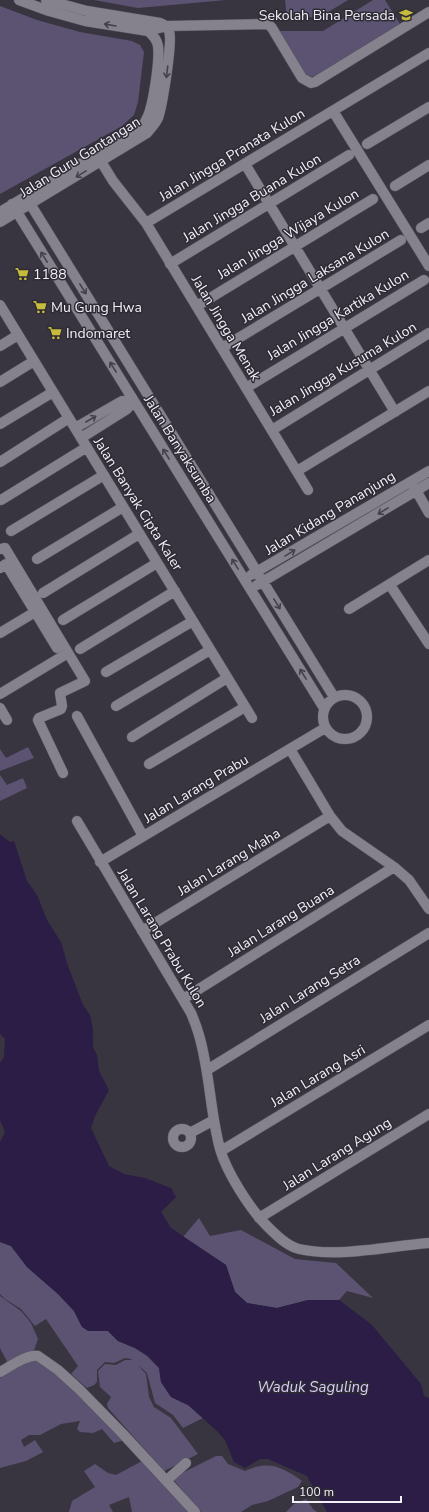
<svg xmlns="http://www.w3.org/2000/svg" width="429" height="1512" viewBox="0 0 429 1512" font-family="'Nunito Sans',sans-serif">
<style>
.green{fill:#5c5373}
.water{fill:#2b1d46}
.lines{fill:none;stroke-linecap:round;stroke-linejoin:round}
.minor-casing{stroke:#56545c;stroke-width:11}
.minor{stroke:#85828e;stroke-width:10}
.oneway{stroke:#44414b}
.labels{text-anchor:middle;dominant-baseline:central;stroke-width:3;stroke-linejoin:round;paint-order:stroke}
.poi-label{font-size:14px;fill:#f2f0f7;stroke:#2e2b35;text-anchor:start}
.street-label{font-size:14px;fill:#f2f0f7;stroke:#2e2b35}
.water-label{font-size:15px;font-style:italic;fill:#d8ccf9;stroke:#2e2b35}
</style>
<rect width="100%" height="100%" fill="#383540"/>
<path class="green" d="M94 0H226L138 8Z
M285 0H348L320 17 287 18Z
M373 0H385L400 24 316 76 310 77 306 76 277 31H323Z
M0 6 37 20 80 32 132 41 140 45 144 52 138 102 134 115 122 126 0 194Z
M28 747 34 758 0 771V749L6 758Z
M0 775 7 785 23 778 27 788 0 801Z
M199 1218 210 1236 241 1230 295 1259 336 1263 373 1298 347 1291 339 1300H308L277 1308 247 1303 235 1292 226 1265 183 1237Z
M0 1242 11 1246 27 1267 58 1294 74 1311 82 1327 108 1331 118 1341 135 1348 147 1356 159 1368 161 1382 171 1397 188 1405 203 1418 183 1428 173 1415 155 1403 147 1373 137 1364 146 1374 149 1397 154 1407 171 1418 198 1454 164 1471 108 1408 107 1404 111 1397 100 1387 98 1371 105 1364 116 1365 125 1360H132L131 1359 125 1358 114 1363 105 1362 97 1370V1382L94 1385 87 1388 71 1374 78 1366 46 1319 35 1326 21 1309 5 1299 0 1294Z
M0 1296 21 1311 31 1323 38 1339 33 1353 64 1376 125 1440 114 1443 102 1429 93 1433 80 1432 77 1429 80 1421 61 1424 40 1435H29L21 1440 24 1447 35 1440 43 1452 26 1461 0 1468V1378L12 1371 0 1348Z
M216 1456H222L228 1464 245 1471C269 1460 282 1467 302 1481L298 1487 268 1501 252 1505 241 1512H201L172 1478Z
M144 1460 188 1512H132L129 1497 109 1505 113 1512H69L72 1501 95 1487 84 1471 95 1464 108 1473 116 1475Z
M306 1499 313 1509 317 1512H286L294 1504Z"/>
<path class="water" d="M0 834 10 842 14 841 27 881 37 895 47 920 61 942 68 966 83 1005 90 1015 93 1029V1047L97 1055 99 1071 109 1090 95 1116 91 1128 109 1166 124 1174 145 1178 171 1188 176 1197 161 1212 171 1228 226 1265 235 1292 247 1303 277 1308 308 1300H339L372 1325 421 1384 424 1396 429 1398V1512H327L307 1476 268 1459H260L245 1468 234 1462 225 1440 217 1431 188 1405 171 1397 161 1382 159 1368 148 1356 135 1348 118 1341 108 1331H88L82 1327 74 1311 58 1294 27 1267 11 1246 0 1242V1142L5 1132 0 1120V1063L4 1057 5 1039 0 1034Z"/>
<g class="lines">
<g class="minor-casing">
<path id="minor" d="M19 0 49 11 85 21 148 31 167 26 268 24 272 28 302 78 311 83 315 82 429 12
M333 111 429 266
M367 144 429 107
M97 155 113 181 146 223 308 490
M245 164 395 412
M395 186 429 165
M26 197 334 697
M12 204 324 708
M0 212 135 131C139 128 144 125 146 120 153 109 160 60 158 46 157 40 153 35 148 31
M0 222 147 133C151 128 155 124 158 118 162 107 173 41 169 31 167 26 165 25 160 23L87 11 46 0
M146 223 429 53
M421 228 429 223
M170 264 349 155
M0 305 252 718
M197 306 373 199
M0 346 18 335
M222 348 401 240
M0 382 34 361
M246 388 424 280
M0 424 53 392
M75 428 122 401H133
M272 430 429 333
M81 438 127 409 133 401
M0 462 69 418
M297 471 429 391
M413 485 429 513
M1 500 87 447
M11 531 104 475
M0 549 5 548 85 681 60 693 62 706 61 709 39 718 38 720 63 773
M37 559 123 507
M0 568 6 564 57 648
M251 575 429 471
M257 585 429 483
M390 585 429 644
M43 593 139 534
M349 609 429 560
M63 620 157 563
M0 633 35 612
M80 649 175 591
M106 672 193 621
M0 694 63 656
M323 717a22 22 0 1 1 44 0a22 22 0 1 1-44 0Z
M116 706 210 650
M0 708 7 720
M77 716 143 836
M132 737 227 678
M290 749 330 816 342 831 394 867 409 880 429 909
M149 764 245 707
M77 821 191 1013C194 1020 197 1028 199 1035 210 1073 210 1112 220 1149 227 1173 250 1209 267 1226 276 1235 287 1246 299 1249 338 1258 389 1246 429 1243
M100 862 325 728
M142 931 330 816
M183 999 394 867
M207 1070 429 933
M173 1138a9 9 0 1 1 18 0a9 9 0 1 1-18 0Z
M190 1133 214 1120
M221 1151 429 1025
M259 1218 429 1114
M0 1372C10 1367 26 1354 38 1356L58 1370 79 1389 123 1434 195 1512
M167 1480 186 1463"/>
</g>
<use href="#minor" class="minor"/>
</g>
<defs><path id="oneway-shaft" d="M-6 0H5M1.5-3L5.5 0L1.5 3" fill="none" stroke-width="1.6" stroke-linecap="round" stroke-linejoin="round"/></defs>
<g class="oneway">
<use href="#oneway-shaft" transform="translate(110 25) rotate(-170)"/>
<use href="#oneway-shaft" transform="translate(167 72) rotate(97)"/>
<use href="#oneway-shaft" transform="translate(81 174) rotate(149)"/>
<use href="#oneway-shaft" transform="translate(44 257) rotate(-122)"/>
<use href="#oneway-shaft" transform="translate(83 289) rotate(58)"/>
<use href="#oneway-shaft" transform="translate(113 367) rotate(-122)"/>
<use href="#oneway-shaft" transform="translate(91 419) rotate(-30)"/>
<use href="#oneway-shaft" transform="translate(166 454) rotate(-122)"/>
<use href="#oneway-shaft" transform="translate(383 511) rotate(149)"/>
<use href="#oneway-shaft" transform="translate(290 553) rotate(-31)"/>
<use href="#oneway-shaft" transform="translate(235 564) rotate(-122)"/>
<use href="#oneway-shaft" transform="translate(277 604) rotate(58)"/>
<use href="#oneway-shaft" transform="translate(303 674) rotate(-122)"/>
</g>
<defs>
<g id="school-bare" transform="scale(1.08)"><path d="M0-5L7-2L0 1L-7-2ZM-4 1L0 2.5L4 1V4Q0 6-4 4Z" fill="#c6bc3c" stroke="#2e2b35" stroke-width="2.5" paint-order="stroke"/></g>
<g id="supermarket-bare" transform="scale(1.08)"><path d="M-6-5.5h2.5l.6 2H6L4.5 2H-2.5L-4.4-4H-6ZM-1.5 3.2a1.3 1.3 0 1 0 .1 0ZM3 3.2a1.3 1.3 0 1 0 .1 0Z" fill="#c6bc3c" stroke="#2e2b35" stroke-width="2.5" paint-order="stroke"/></g>
</defs>
<g fill-rule="evenodd">
<use href="#school-bare" x="406" y="15"/>
<use href="#supermarket-bare" x="22" y="274"/>
<use href="#supermarket-bare" x="40" y="307"/>
<use href="#supermarket-bare" x="55" y="333"/>
</g>
<g class="labels">
<g class="poi-label">
<text x="395" y="15" text-anchor="end">Sekolah Bina Persada</text>
<text x="33" y="274">1188</text>
<text x="51" y="307">Mu Gung Hwa</text>
<text x="66" y="333">Indomaret</text>
</g>
<g class="street-label">
<text transform="translate(232 155) rotate(-31)">Jalan Jingga Pranata Kulon</text>
<text transform="translate(80 157) rotate(-32)">Jalan Guru Gantangan</text>
<text transform="translate(252 198) rotate(-31)">Jalan Jingga Buana Kulon</text>
<text transform="translate(288 234) rotate(-31)">Jalan Jingga Wijaya Kulon</text>
<text transform="translate(315 276) rotate(-31)">Jalan Jingga Laksana Kulon</text>
<text transform="translate(338 315) rotate(-31)">Jalan Jingga Kartika Kulon</text>
<text transform="translate(226 328) rotate(59)">Jalan Jingga Menak</text>
<text transform="translate(343 369) rotate(-31)">Jalan Jingga Kusuma Kulon</text>
<text transform="translate(180 449) rotate(58)">Jalan Banyaksumba</text>
<text transform="translate(138 504) rotate(58)">Jalan Banyak Cipta Kaler</text>
<text transform="translate(330 513) rotate(-31)">Jalan Kidang Pananjung</text>
<text transform="translate(196 789) rotate(-31)">Jalan Larang Prabu</text>
<text transform="translate(229 862) rotate(-31)">Jalan Larang Maha</text>
<text transform="translate(281 921) rotate(-32)">Jalan Larang Buana</text>
<text transform="translate(162 938) rotate(59)">Jalan Larang Prabu Kulon</text>
<text transform="translate(310 989) rotate(-32)">Jalan Larang Setra</text>
<text transform="translate(318 1076) rotate(-31)">Jalan Larang Asri</text>
<text transform="translate(337 1154) rotate(-32)">Jalan Larang Agung</text>
</g>
<g class="water-label">
<text x="313" y="1387">Waduk Saguling</text>
</g>
</g>
<path d="M293 1496v6h108v-6" fill="none" stroke="#f2f0f7" stroke-width="2"/>
<text x="299" y="1496" font-size="12" fill="#f2f0f7" stroke="#2e2b35" stroke-width="3" paint-order="stroke">100 m</text>
</svg>
